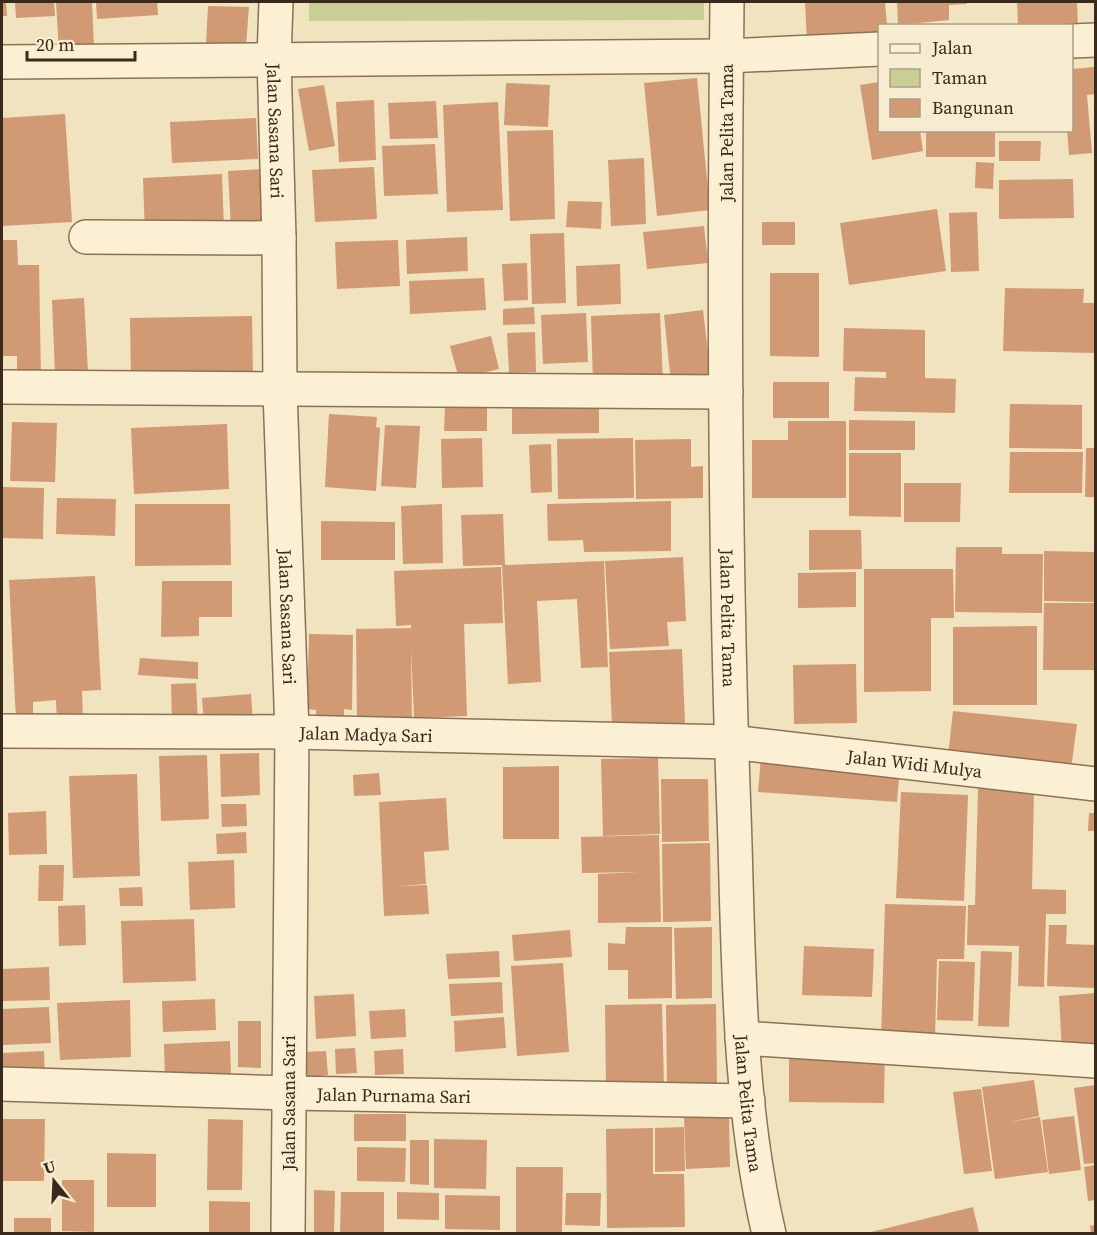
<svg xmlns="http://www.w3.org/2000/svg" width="1097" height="1235" viewBox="0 0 1097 1235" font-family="'Source Serif 4',serif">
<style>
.green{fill:#c9cf94}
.building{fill:#d19974}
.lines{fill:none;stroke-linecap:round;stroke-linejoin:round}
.minor-casing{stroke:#8b7257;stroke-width:36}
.tertiary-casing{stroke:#8b7257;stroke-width:36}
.minor{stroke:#fbefd4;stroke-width:33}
.tertiary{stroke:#fbefd4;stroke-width:33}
.labels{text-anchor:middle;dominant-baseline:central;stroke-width:4.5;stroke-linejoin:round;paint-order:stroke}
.street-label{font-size:18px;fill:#392a1c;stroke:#f7ecd0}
</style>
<rect width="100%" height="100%" fill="#f1e2c0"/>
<path class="green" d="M309 2H704V20L309 21Z"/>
<path class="building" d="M2 2H6L7 16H2Z
M15 2H54L55 16 16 18Z
M56 2H92L94 49 59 52Z
M96 2H157L158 15 97 19Z
M805 2H885L887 26H880L879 38 807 43Z
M897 2H967V4L949 5V20L898 25Z
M1017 2H1077L1078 28 1071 26H1018Z
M208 6 249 7 246 45 206 43Z
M1094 67 1095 94 1087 95 1092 153 1069 155 1067 130H1072V69Z
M697 78 710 210 657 216 644 83Z
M879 82V130H920L923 151 872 160 860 85Z
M506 83 550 85 548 127 504 125Z
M324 85 335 146 309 151 298 89Z
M374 100 376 160 339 162 336 102Z
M436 101 438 138 390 139 388 103Z
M498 102 503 210 447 212 443 105Z
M65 114 72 222 2 226V118Z
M256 118 258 159 172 163 170 122Z
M553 130 555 219 510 221 507 131Z
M926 130H995V157H926Z
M999 141H1041L1040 161H999Z
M435 144 438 194 384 196 382 146Z
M644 158 646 224 611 226 608 160Z
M976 162 994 163 993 189 975 188Z
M374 167 377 219 315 222 312 170Z
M263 169 265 227 231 229 228 171Z
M222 174 224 231 145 236 143 178Z
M1073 179 1074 218 999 219V180Z
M568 201 602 202 601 229 566 227Z
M937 209 946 271 849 285 840 223Z
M977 212 979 271 951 272 949 213Z
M762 222H795V245H762Z
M704 226 708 263 647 269 643 232Z
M564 233 566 303 532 304 530 234Z
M467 237 468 271 407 274 406 240Z
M2 240H17L18 265H39L41 379H17V356H2Z
M398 240 400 286 337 289 335 242Z
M527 263 528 300 504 301 502 264Z
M620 264 621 304 577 306 576 266Z
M770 273H819V357L770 356Z
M484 278 486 310 410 314 409 281Z
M1005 288 1084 289 1083 303H1095V353L1003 351Z
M84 298 88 372 55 374 52 300Z
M534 307 535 324 503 325V309Z
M703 310 711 378 671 383 664 315Z
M586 313 588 362 543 364 541 315Z
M660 313 663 382 593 384 591 316Z
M252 316 253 377 131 379 130 318Z
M844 328 925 330V378L956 379 955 413 854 411 855 377 886 378V372L843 371Z
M535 332 536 372 509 373 507 333Z
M491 336 499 369 459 379 450 346Z
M773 382H829V418H773Z
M599 404V433L512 434V406Z
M1010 404 1082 405V449L1009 448Z
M445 406 487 407V431H444Z
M329 414 377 417 376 427 380 428 376 491 325 487Z
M849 420 915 421V450H849Z
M788 421H846V498H752V440H788Z
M12 422 57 423 55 482 10 481Z
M227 424 229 489 134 494 131 428Z
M385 425 420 426 416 488 381 486Z
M482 438 483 487 442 488 441 439Z
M633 438 634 498 558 499 557 439Z
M691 439V467L703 466V498L636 499 635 440Z
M551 444 552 492 531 493 529 445Z
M1086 448H1095V497H1085Z
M1010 452H1083L1082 493H1009Z
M849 453H901V517L849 516Z
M904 483H961L960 522H904Z
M2 487 44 488 43 539 2 538Z
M57 498 116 499 115 536 56 534Z
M671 501V551L584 552 583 540 548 541 547 504Z
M135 504H230L231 565 135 566Z
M442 504 443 563 403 564 401 506Z
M503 514 505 565 604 561 608 667 581 668 577 599 537 601 541 682 508 684 502 565 463 566 461 515Z
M321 521 395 522V560H321Z
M809 530H861L862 569 809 570Z
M956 547H1002V554H1043L1042 613 955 612Z
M1044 551 1095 552V602L1044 601Z
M683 557 686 621 667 622 669 646 610 649 605 561Z
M501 567 503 623 464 624 467 716 414 718 411 647 412 724 357 725 356 629 411 628V625L396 626 394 571Z
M864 569H953L954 618H931V691L864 692Z
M856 572V607L798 608V573Z
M95 576 101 690 82 691 83 720 57 721 56 700 33 702V720H16L9 580Z
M162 581H232V617H199V636L161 637Z
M1044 603H1095V670H1043Z
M1037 626V705H953V627Z
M309 634 353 635 352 710 344 709V728H316V710L307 709Z
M682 649 685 723 612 726 609 652Z
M140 658 198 662V679L138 675Z
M856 664 857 723 794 724 793 665Z
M196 683 198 723 172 725 171 684Z
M251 694 253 721 204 724 202 698Z
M953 711 1077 724 1071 769 948 756Z
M259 753 260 795 221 797 220 754Z
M207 755 209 819 161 821 159 756Z
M761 757 900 766 897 802 758 792Z
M658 758 660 834 603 836 601 759Z
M559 766V839H503V767Z
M379 773 381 795 354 796 353 775Z
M137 774 140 876 73 878 69 776Z
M661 779H708L709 841 662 842Z
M978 789 1034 790 1032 889 1066 890V914H1046L1044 987 1018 986 1019 946 967 945 968 905H975Z
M901 792 968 795 964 901 896 898Z
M446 798 449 850 424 852 426 884 397 886 427 885 429 914 384 916 379 802Z
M221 804H246L247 826 222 827Z
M46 811 47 854 9 855 8 813Z
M1089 813H1095V831H1088Z
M246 832 247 853 217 854 216 834Z
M659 835 661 922 598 923V874L638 872 582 873 581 837Z
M710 843 711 921 663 922 662 844Z
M234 860 235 908 190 910 188 862Z
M39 865H64L63 901H38Z
M142 887 143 906H120L119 888Z
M885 904 966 906 964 959H937L935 1040 881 1039Z
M85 905 86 945 59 946 58 906Z
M194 919 196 981 123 983 121 921Z
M1049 925H1067L1066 944 1095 945V988L1047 986Z
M626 927H672V998L628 999V970H608V943L625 944Z
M712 927V998L676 999 674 928Z
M570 930 572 957 514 961 512 935Z
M804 946 874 949 872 997 802 995Z
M499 951 500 977 448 979 446 954Z
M981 951 1012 952 1009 1027 978 1026Z
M939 961 975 962 973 1021 937 1020Z
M563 963 569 1052 517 1056 511 966Z
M49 967 50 1000 2 1001V969Z
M502 982 503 1013 451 1016 449 984Z
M1095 993V1051L1062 1053 1059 996Z
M354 994 356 1036 316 1039 314 996Z
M215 999 216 1030 163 1032 162 1001Z
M130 1000 131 1057 60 1060 57 1003Z
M662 1004 664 1086 606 1087 605 1005Z
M716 1004 717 1085H667L666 1005Z
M49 1007 51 1043 2 1045V1009Z
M405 1009 406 1037 371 1039 369 1011Z
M504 1017 506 1048 455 1052 454 1021Z
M238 1021H261V1068L238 1067Z
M230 1041 231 1079 165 1082 164 1044Z
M355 1048 357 1073 336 1074 335 1049Z
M403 1049 404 1074 375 1075 374 1051Z
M789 1049 885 1050 884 1103 789 1102Z
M44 1051 45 1078 2 1080V1053Z
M326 1051 328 1075 306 1077 304 1052Z
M1034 1080 1039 1116 1010 1122 1040 1117 1048 1172 995 1179 982 1087Z
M1095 1085V1163L1084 1164 1074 1088Z
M981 1089 992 1171 964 1174 953 1092Z
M354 1114H406V1141H354Z
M729 1115 730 1167 686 1169 684 1116Z
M1074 1116 1081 1170 1049 1174 1042 1120Z
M2 1119H45L44 1181H2Z
M208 1119 243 1120 242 1190H207Z
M684 1127 685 1171 655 1172V1128Z
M653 1128V1174H684L685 1227 607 1228 606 1129Z
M434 1139 487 1140 486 1189 434 1188Z
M410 1140H429V1185L410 1184Z
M357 1147 406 1148 405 1182 357 1181Z
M107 1153 156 1154V1207H107Z
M1095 1165V1200L1088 1201 1084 1167Z
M516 1167H563L562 1233H516Z
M62 1180H94V1232L62 1231Z
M314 1190 335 1191 334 1233H314Z
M341 1192H384V1233H340Z
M397 1192 439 1193V1220L397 1219Z
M566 1193H601L600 1226 565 1225Z
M445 1195 500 1196V1230L445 1229Z
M209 1201 250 1202V1233H209Z
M973 1207 979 1233H867Z
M14 1218H51V1233H14Z
M1095 1225V1233H1091L1090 1226Z"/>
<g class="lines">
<g class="minor-casing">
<g id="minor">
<path id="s1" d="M276 2 274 58 279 238 280 390 292 732 288 1234"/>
<path d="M2 62 726 56"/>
<path d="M86 237 279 238"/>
<path d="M2 387 726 392"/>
<path id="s2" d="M2 731 292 732 731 742 1096 784"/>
<path d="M742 1038 1096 1061"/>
<path id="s3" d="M2 1084 288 1093 748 1101"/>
</g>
</g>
<g class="tertiary-casing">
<g id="tertiary">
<path id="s4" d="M727 2C724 272 724 544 734 814 739 954 737 1097 769 1234"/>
<path d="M1072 41 1096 40"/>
<path d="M726 56 880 49"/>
</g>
</g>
<use href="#minor" class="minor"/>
<use href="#tertiary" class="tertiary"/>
</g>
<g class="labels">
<g class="street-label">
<text stroke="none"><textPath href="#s1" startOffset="129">Jalan Sasana Sari</textPath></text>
<text transform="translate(726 133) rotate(-90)">Jalan Pelita Tama</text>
<text stroke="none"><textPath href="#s1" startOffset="615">Jalan Sasana Sari</textPath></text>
<text stroke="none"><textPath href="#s4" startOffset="616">Jalan Pelita Tama</textPath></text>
<text stroke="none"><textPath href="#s2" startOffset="364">Jalan Madya Sari</textPath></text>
<text stroke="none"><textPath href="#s2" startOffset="914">Jalan Widi Mulya</textPath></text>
<text stroke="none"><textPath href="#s3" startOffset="392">Jalan Purnama Sari</textPath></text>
<text transform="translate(288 1103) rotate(-90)">Jalan Sasana Sari</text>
<text stroke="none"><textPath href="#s4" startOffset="1102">Jalan Pelita Tama</textPath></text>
</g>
</g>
<rect width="1097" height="1235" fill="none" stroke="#392a1c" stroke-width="6"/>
<rect x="878" y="24" width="195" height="108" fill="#f7ecd0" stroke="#ab9e88" stroke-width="1.5"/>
<rect x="890" y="44" width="30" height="9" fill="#fbefd4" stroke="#ab9e88" stroke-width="1.5"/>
<text x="932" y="54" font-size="18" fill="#392a1c">Jalan</text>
<rect x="890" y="69" width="30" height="18" fill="#c9cf94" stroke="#ab9e88" stroke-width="1.5"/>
<text x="932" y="84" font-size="18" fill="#392a1c">Taman</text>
<rect x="890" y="99" width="30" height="18" fill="#d19974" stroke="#ab9e88" stroke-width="1.5"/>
<text x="932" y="114" font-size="18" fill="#392a1c">Bangunan</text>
<g transform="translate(54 1181) rotate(342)" stroke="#f7ecd0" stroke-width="4.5" paint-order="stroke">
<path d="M0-4.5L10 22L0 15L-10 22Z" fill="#392a1c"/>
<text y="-9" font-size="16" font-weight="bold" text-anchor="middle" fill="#392a1c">U</text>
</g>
<path d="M27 51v9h108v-9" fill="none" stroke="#392a1c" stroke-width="3"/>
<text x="36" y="51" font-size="18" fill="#392a1c" stroke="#f7ecd0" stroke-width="4.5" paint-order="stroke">20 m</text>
</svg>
